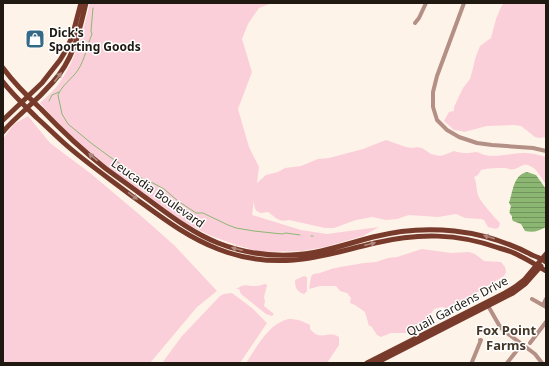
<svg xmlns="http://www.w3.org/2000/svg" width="549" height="366" viewBox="0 0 549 366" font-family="'Noto Sans',sans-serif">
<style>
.green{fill:#fbcfd9}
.water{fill:url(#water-rules)}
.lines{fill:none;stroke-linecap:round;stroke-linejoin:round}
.stream{stroke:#8bb772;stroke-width:1}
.minor{stroke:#b48f85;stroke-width:4}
.major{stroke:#783b2b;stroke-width:5}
.oneway{fill:#ae8980}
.labels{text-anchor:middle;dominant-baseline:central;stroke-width:3;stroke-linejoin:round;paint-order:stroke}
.poi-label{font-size:12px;font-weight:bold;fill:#1f1912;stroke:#fff;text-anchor:start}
.street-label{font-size:12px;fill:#1f1912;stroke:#fff}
.neighbourhood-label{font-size:13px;font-weight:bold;fill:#453728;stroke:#fff}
</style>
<defs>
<pattern id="water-rules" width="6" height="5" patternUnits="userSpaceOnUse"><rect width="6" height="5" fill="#8bb772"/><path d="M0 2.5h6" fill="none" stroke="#71945c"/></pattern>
</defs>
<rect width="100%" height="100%" fill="#fef3e8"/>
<path class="green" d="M90 3H272L259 8 248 24 242 39 252 72 238 109 249 147 259 167 257 183 266 175 278 172 285 168 301 166 318 159 329 158 363 149 386 140 406 147 413 148 417 147 422 148 431 154 440 156 444 155 454 151C463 154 468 153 477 152 491 160 509 153 524 153 532 153 539 155 546 157V184C542 180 538 170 532 167 523 162 522 167 515 169 512 170 509 169 506 168 497 168 489 168 481 170L478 175 474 177C477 183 476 189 478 195 479 200 496 219 500 223L499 227 496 229 488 227 484 220 481 219 465 218 456 214 438 217 409 215 397 219 386 220 372 217 356 220 334 228H325L289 220C279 223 275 217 268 212 266 212 264 213 261 213 254 212 254 205 254 200L252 215 301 230 327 234 379 227 363 236 325 247 302 251 260 252 236 245 209 235 185 223 123 179 89 152 72 138 57 122 40 103C47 96 55 90 60 82 77 58 83 31 90 3Z
M504 3H546V137L540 138 535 137 521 126 514 125 487 126 464 132 461 131 454 130 444 121 449 112 454 111V107L463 88 470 79 473 68 475 59 480 46 491 38 496 19 501 7Z
M28 116 50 143 90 173 140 215 175 246 217 291 197 307 150 363H3V139L14 124Z
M422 249 451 253 469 252 475 254 484 261 501 262 505 267 506 272 504 276 473 295 452 310 442 307 434 309 427 320 414 331 409 333H391L381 337 377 335 371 326H369L365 312 355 305 350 303 351 298 347 293 340 291 336 286H320L309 289 311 277 313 274 320 273 331 269 340 267 364 263 376 262 388 258 397 257Z
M304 276 307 277V291L304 294C297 292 295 288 295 280Z
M265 284 267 285 264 297 265 301 264 306 274 314 272 316 266 314 241 294 239 289H236C246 283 245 286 255 286 258 286 262 285 265 284Z
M232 293 252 308 267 323 240 363H162L182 336 220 296 224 294Z
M288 319C298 319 302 321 310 325V329C321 342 328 330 339 337V345L327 363H246C257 347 268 324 288 319Z"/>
<path class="water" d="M527 172 536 175 546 189V227C538 231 534 233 525 231L521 224 513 221 512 219V216C508 213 510 210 511 206L509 203C513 192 513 175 527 172Z"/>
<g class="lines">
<path class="stream" d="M93 8 91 31 92 34C87 46 85 59 78 70 72 79 62 85 58 95L62 114 68 124 91 143 110 157 146 181 153 183 164 189 178 201 196 213H203L228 225 236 228 254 231 282 234 286 233 300 235
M49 101 52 95 59 92
M311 236H313"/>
<path class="minor" d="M464 3 437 76 433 92V107L437 120 447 130 459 137 477 143 492 145 533 148 546 151
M415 23 419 18 426 3
M532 299 546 307
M487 304 499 325 503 330 535 354 542 363
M543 305 546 299
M530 343 546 322
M472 362 481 340H480
M507 363 522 344"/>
<path class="major" d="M3 68C14 83 27 96 41 109 61 130 82 150 105 168 117 177 130 186 142 195 167 213 190 232 218 243 241 252 267 256 291 255 319 254 346 244 373 237 427 223 483 229 532 255 537 257 542 259 546 262
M3 82C13 95 25 106 37 118 46 126 55 135 64 143 85 162 110 179 132 196 160 216 186 237 218 249 241 258 269 262 294 260 322 258 348 249 375 243 418 233 457 233 499 248 507 250 515 253 522 257 530 261 538 266 546 271
M3 120 42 83 60 60 66 50 72 37 81 3
M3 132C10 123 19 116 27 108 36 100 45 91 53 82 74 59 79 32 86 3
M367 363 505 293 515 287 524 280 546 254
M376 363 513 293 525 284 541 266"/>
</g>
<defs><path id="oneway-solid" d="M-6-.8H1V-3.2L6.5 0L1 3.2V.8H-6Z"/></defs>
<g class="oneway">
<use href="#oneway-solid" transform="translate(58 77) rotate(-52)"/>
<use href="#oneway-solid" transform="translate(93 157) rotate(-139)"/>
<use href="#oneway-solid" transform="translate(133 196) rotate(36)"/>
<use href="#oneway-solid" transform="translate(489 237) rotate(-162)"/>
<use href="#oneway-solid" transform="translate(370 244) rotate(-14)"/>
<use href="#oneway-solid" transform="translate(237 249) rotate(-165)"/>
</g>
<defs>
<g id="shop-square" transform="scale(1)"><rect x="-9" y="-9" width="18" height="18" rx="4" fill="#356a86" stroke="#fff"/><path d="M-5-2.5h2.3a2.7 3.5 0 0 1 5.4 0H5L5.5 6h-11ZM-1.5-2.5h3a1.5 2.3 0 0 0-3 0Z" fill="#fff"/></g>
</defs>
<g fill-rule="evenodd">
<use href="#shop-square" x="35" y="39"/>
</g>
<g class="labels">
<g class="poi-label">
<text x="49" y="32">Dick's<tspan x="49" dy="14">Sporting Goods</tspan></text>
</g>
<g class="street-label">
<text transform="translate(158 193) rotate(35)">Leucadia Boulevard</text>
<text transform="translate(457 306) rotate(-28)">Quail Gardens Drive</text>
</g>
<g class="neighbourhood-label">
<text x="506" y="330">Fox Point<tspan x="506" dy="15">Farms</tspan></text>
</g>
</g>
<rect width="549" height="366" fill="none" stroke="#1f1912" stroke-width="8"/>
</svg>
